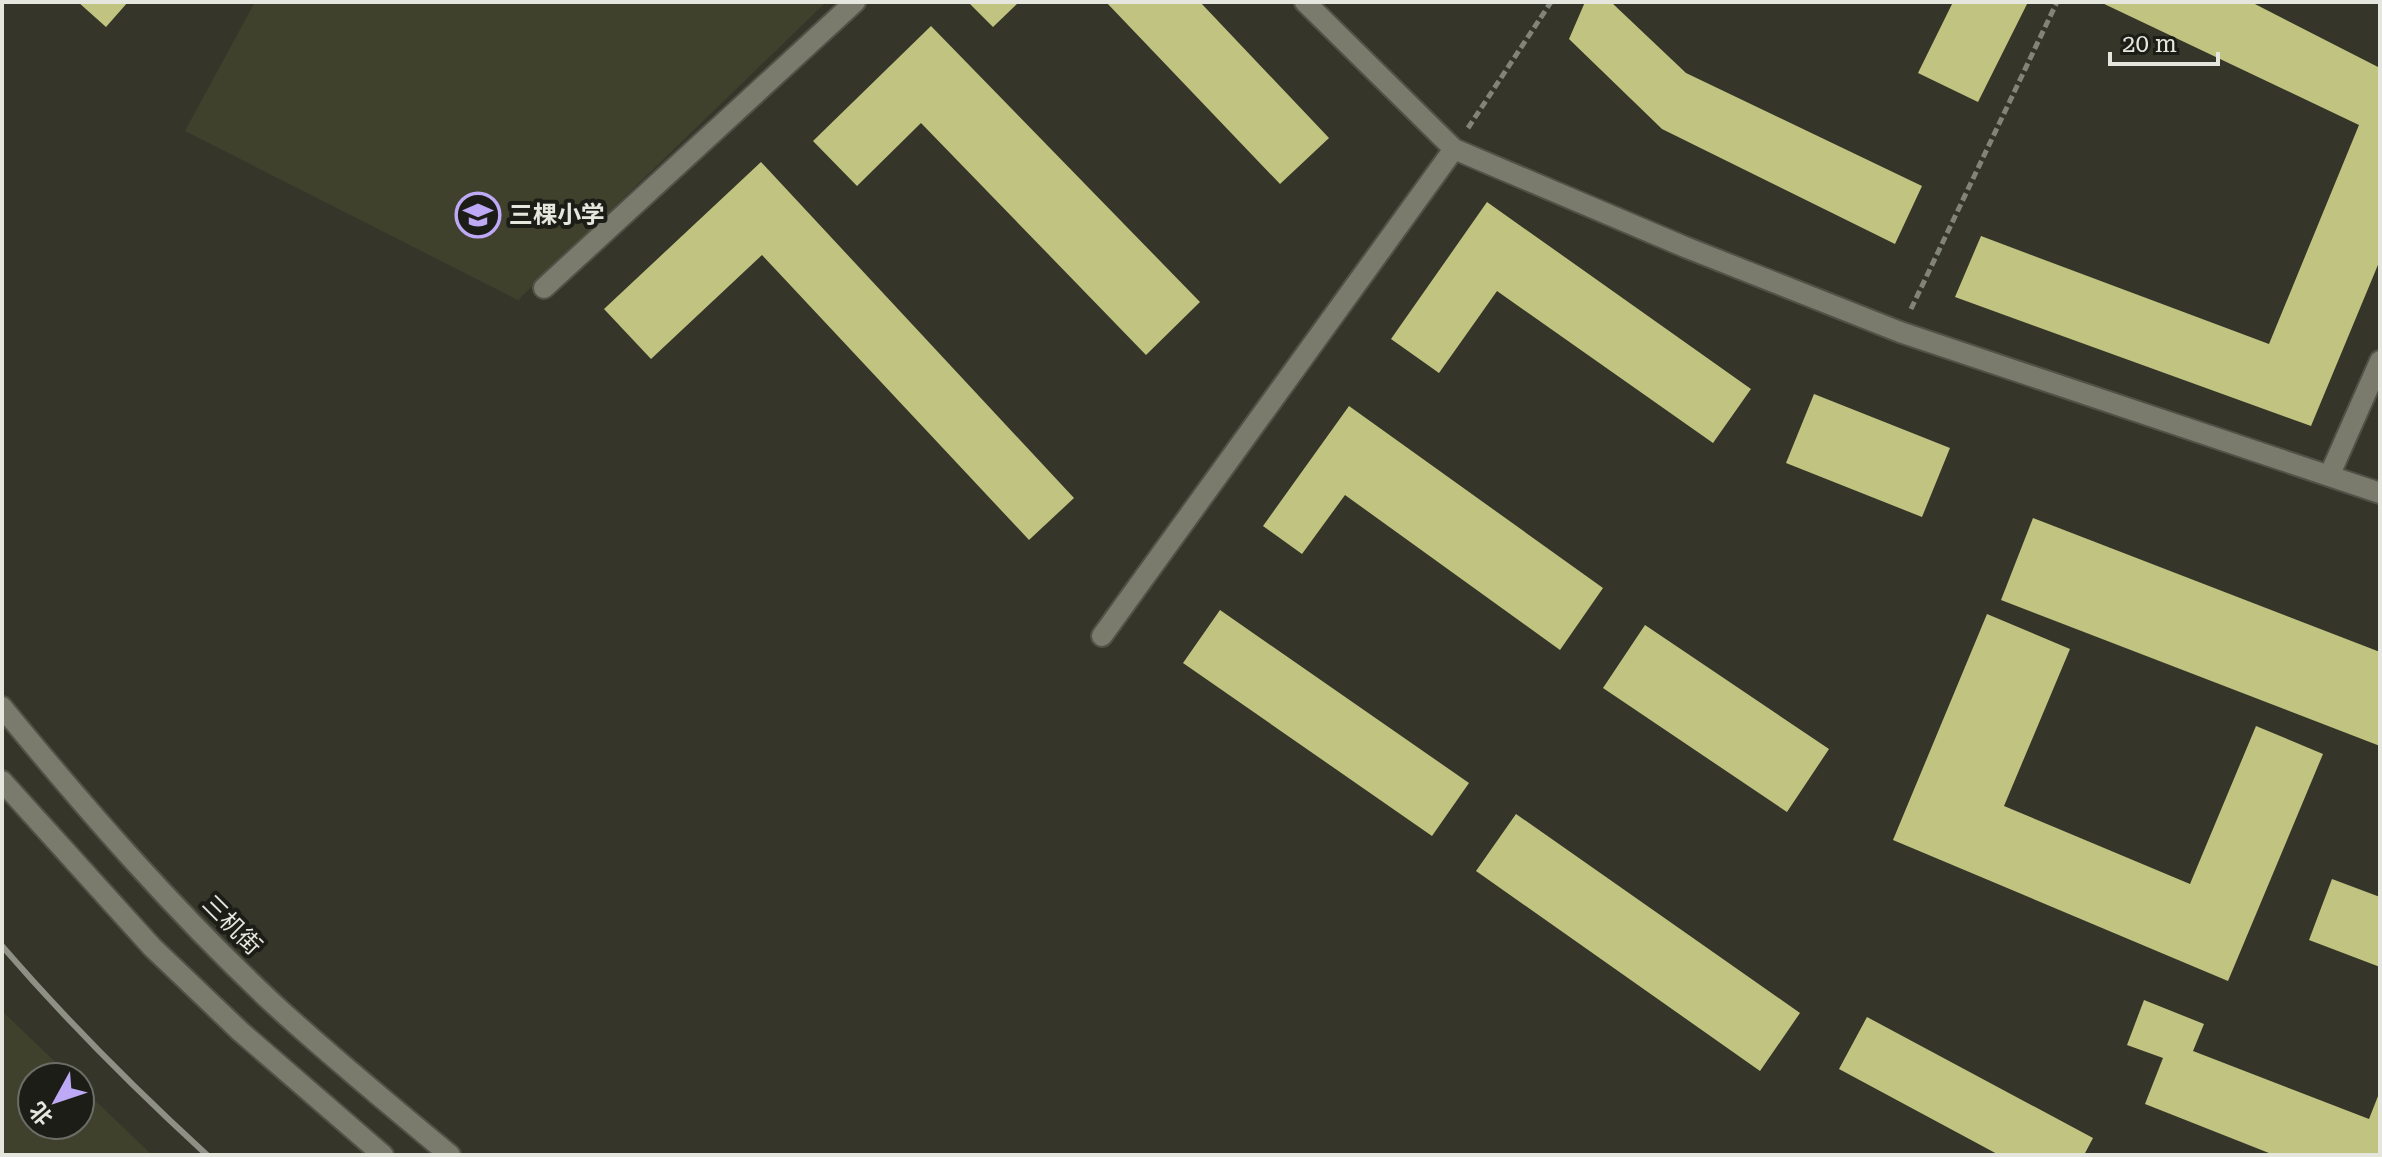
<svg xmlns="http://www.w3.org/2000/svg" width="2382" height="1157" viewBox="0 0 2382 1157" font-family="'Roboto Serif','Noto Sans SC',serif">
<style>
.built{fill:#40412d}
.building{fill:#c1c480}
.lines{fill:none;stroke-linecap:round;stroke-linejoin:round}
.minor-casing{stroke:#515247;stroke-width:24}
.tertiary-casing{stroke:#515247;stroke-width:24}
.path{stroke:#828379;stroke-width:5;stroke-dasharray:8 4;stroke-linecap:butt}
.minor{stroke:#7a7b6d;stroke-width:20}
.tertiary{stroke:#7a7b6d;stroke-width:20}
.rail{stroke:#8f9085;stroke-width:6}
.labels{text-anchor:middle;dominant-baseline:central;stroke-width:8;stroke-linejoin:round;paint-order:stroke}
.poi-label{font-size:24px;font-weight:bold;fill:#e5e6de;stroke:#1d1d17;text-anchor:start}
.street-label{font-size:24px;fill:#e5e6de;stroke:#1d1d17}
</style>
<rect width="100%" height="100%" fill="#353629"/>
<path class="built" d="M255 2H826L518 300 185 131Z
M2 1011 71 1077H32V1125H80V1086L152 1155H2Z"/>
<path class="building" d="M78 2H128L106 27Z
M968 2H1019L993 27Z
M1106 2H1200L1329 138 1280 184Z
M1585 2H1611L1686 73 1922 186 1895 244 1662 129 1569 39Z
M1953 2H2028L1978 102 1918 73Z
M2100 2H2251L2380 68V260L2311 426 1955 297 1981 236 2269 344 2359 125Z
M931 26 1200 302 1146 355 921 123 857 186 813 141Z
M761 162 1074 498 1029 540 762 255 651 359 604 309Z
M1487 202 1751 389 1713 443 1497 291 1439 373 1391 339Z
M1814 394 1950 448 1922 517 1786 463Z
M1349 406 1603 588 1560 650 1345 495 1302 554 1263 526Z
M2033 518 2380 652V746L2001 600Z
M1220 610 1469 783 1432 836 1183 663Z
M1987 614 2070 649 2004 806 2190 884 2256 726 2323 754 2228 981 1893 840Z
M1645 625 1829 749 1787 812 1603 688Z
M1516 814 1800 1013 1760 1071 1476 871Z
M2332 879 2380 897V967L2309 940Z
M2144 1000 2204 1024 2193 1051 2369 1119 2380 1091V1155H2274L2145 1104 2163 1058 2127 1045Z
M1867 1017 2093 1138 2084 1155H1999L1839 1069Z"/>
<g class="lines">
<g class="minor-casing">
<path id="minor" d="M1305 2 1454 149 1685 247 1900 332 2380 493
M544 288 855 2
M2330 474 2380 361
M1102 636 1454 149"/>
</g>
<g class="tertiary-casing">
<path id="tertiary" d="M2 707C89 813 178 915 278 1008 334 1059 392 1107 450 1155
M2 781 152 947 241 1032 383 1155"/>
</g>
<path class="path" d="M1468 128 1551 2
M1911 309 2057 2"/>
<use href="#minor" class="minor"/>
<use href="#tertiary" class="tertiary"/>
<path class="rail" d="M2 946C66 1020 135 1089 207 1155"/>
</g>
<defs>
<g id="school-ring" transform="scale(2.3)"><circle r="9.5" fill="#1d1d17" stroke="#bda9f5" stroke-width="1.5"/><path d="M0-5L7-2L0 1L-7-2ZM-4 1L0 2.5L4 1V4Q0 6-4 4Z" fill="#bda9f5"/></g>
</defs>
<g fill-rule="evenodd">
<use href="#school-ring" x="478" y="215"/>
</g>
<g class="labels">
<g class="poi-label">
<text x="509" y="215">三棵小学</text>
</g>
<g class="street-label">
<text transform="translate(232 925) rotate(45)">三机街</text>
</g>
</g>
<rect width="2382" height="1157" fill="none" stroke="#e5e6de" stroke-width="8"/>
<g transform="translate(56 1101) rotate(230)"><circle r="38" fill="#1d1d17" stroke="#6d6d67" stroke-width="2"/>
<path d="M0-6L14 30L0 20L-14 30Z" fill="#bda9f5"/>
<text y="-12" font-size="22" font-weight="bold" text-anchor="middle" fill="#e5e6de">北</text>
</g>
<path d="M2110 52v12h108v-12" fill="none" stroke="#e5e6de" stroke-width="4"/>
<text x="2122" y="52" font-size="24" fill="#e5e6de" stroke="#1d1d17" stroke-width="6" paint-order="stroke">20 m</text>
</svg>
